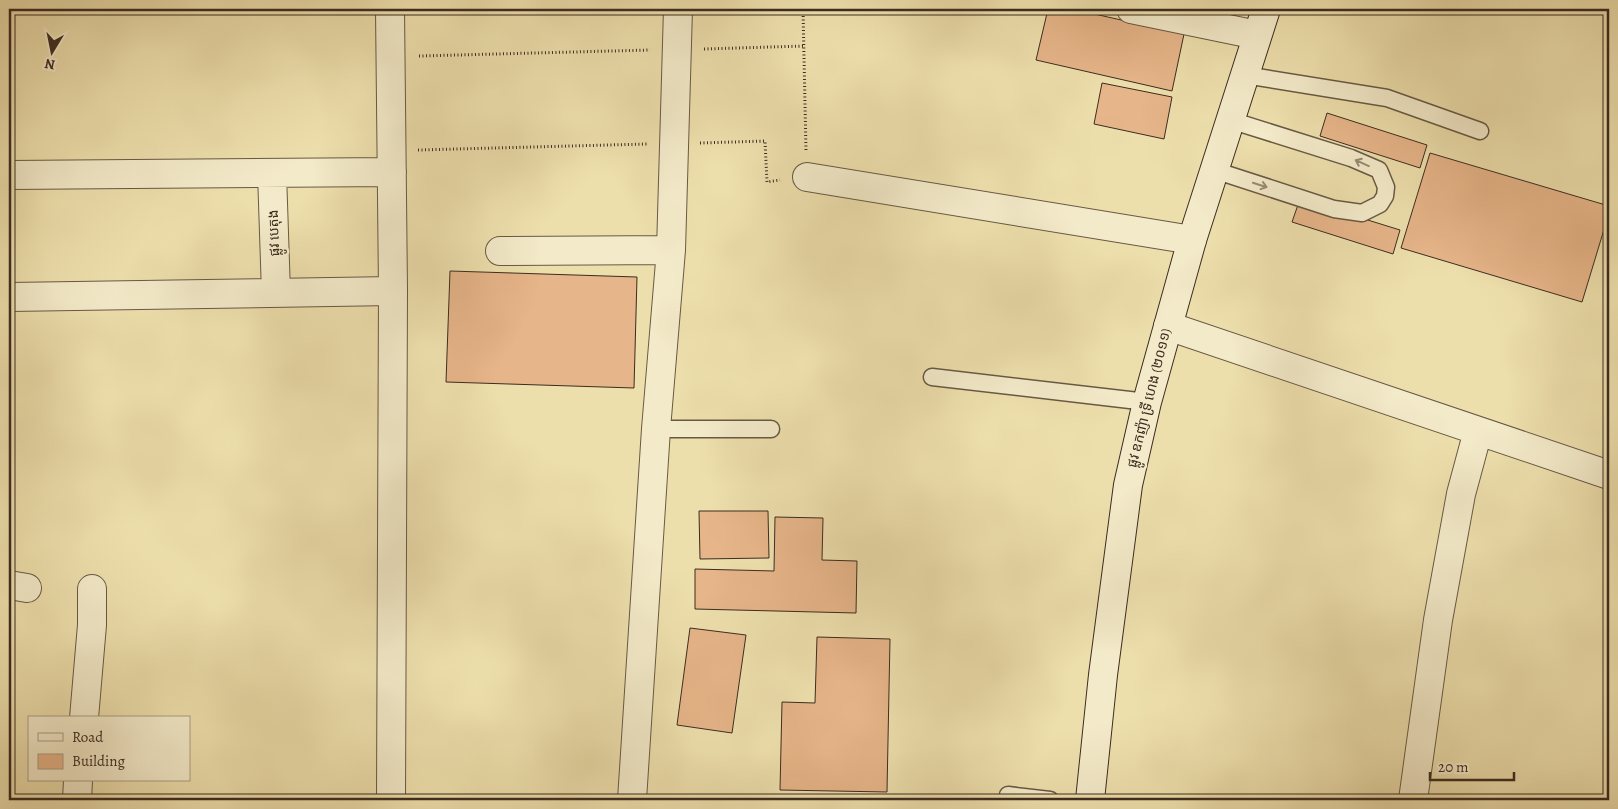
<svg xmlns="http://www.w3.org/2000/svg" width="1618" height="809" viewBox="0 0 1618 809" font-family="Alegreya,'Noto Sans Khmer',serif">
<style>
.building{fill:#e6b589;stroke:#3c2c21}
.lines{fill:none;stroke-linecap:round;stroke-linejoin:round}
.lane-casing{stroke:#685944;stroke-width:19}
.street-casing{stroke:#685944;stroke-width:30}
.secondary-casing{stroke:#3c2c21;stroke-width:30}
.path{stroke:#3c2c21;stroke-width:3;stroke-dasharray:1 2.5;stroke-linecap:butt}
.lane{stroke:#f3eac9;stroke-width:16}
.street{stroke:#f3eac9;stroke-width:28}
.secondary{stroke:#f3eac9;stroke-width:28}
.oneway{stroke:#988b75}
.labels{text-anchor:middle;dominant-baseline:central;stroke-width:5;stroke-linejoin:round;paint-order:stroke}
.street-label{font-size:14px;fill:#3c2c21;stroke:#f3eac9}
</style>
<rect width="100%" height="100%" fill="#eddfac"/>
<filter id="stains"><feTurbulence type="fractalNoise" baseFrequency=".004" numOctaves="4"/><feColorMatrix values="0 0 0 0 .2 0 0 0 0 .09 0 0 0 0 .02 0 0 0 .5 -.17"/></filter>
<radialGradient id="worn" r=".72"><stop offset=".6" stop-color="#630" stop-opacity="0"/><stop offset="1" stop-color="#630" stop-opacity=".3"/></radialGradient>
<path class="building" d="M1048 9H1072L1184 34 1172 91 1036 60Z
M1102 83 1172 97 1164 139 1094 124Z
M1327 113 1427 145 1420 168 1320 136Z
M1430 153 1609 206V213L1582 302 1401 248Z
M1300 199 1400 230 1393 254 1292 222Z
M450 271 637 277 634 388 446 382Z
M699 511H768L769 558 700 559Z
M775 517 823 518 822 560 857 561 856 613 695 609V569L774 571Z
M690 628 746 635 732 733 677 725Z
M817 637 890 639 887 792 780 790 782 702 815 703Z"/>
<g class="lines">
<g class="lane-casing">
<path id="lane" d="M1245 75 1387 98 1480 131
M1214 170 1334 209 1362 213 1380 204 1385 196 1386 187 1379 170 1351 158 1230 120
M932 377 1147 402
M656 429H771
M1008 800V795L1050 800"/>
</g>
<g class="street-casing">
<path id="street" d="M390 9 393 291 391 800
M1131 9 1257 35
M272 173 276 293
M9 175 392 172
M807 177 1192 240
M500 251 671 250
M9 297 393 291
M1168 326 1609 475
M9 585 27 588
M84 718 92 625V589
M77 800 78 780
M632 800 656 429 671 250 678 9
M1413 800 1438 620 1461 494 1478 431"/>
</g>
<g class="secondary-casing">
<path id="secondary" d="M1090 800 1103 675 1128 485 1147 402 1192 240 1266 9"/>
</g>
<path class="path" d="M803 9 806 151
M704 49 804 46
M419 56 650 50
M700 143 765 141 767 182 780 180
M418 150 647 144"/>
<use href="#lane" class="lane"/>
<use href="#street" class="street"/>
<use href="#secondary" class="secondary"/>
</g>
<defs><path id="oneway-shaft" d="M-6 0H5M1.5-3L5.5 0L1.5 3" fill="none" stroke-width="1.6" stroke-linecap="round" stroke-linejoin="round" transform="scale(1.25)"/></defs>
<g class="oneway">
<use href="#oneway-shaft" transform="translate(1362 163) rotate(-156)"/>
<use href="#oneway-shaft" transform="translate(1260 185) rotate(18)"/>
</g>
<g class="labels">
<g class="street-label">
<text transform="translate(274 233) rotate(-92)">ផ្លូវ បេតុង</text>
<text transform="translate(1149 398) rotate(-76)">ផ្លូវ ឧកញ៉ា ទ្រី ហេង (២០១១)</text>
</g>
</g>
<rect width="1618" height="809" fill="none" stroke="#eddfac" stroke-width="30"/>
<rect x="10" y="10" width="1598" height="789" fill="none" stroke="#3c2c21" stroke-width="2.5"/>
<rect x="15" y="15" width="1588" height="779" fill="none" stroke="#3c2c21"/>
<rect x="28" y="716" width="162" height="65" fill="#f3eac9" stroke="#aa9e86"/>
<rect x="38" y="733" width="25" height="8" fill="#f3eac9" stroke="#aa9e86"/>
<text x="72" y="742" font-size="15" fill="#3c2c21">Road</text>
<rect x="38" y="754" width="25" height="15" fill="#e6b589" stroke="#aa9e86"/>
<text x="72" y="766" font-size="15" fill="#3c2c21">Building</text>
<g transform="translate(52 52) rotate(190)" stroke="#f3eac9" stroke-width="4" paint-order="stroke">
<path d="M0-4L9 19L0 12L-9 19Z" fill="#3c2c21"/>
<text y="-8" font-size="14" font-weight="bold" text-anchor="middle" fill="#3c2c21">N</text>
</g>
<path d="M1430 772v8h84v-8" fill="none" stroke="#3c2c21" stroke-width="2.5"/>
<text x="1438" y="772" font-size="15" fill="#3c2c21" stroke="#f3eac9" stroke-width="4" paint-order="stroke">20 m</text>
<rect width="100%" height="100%" filter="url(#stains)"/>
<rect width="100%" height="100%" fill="url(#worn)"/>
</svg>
